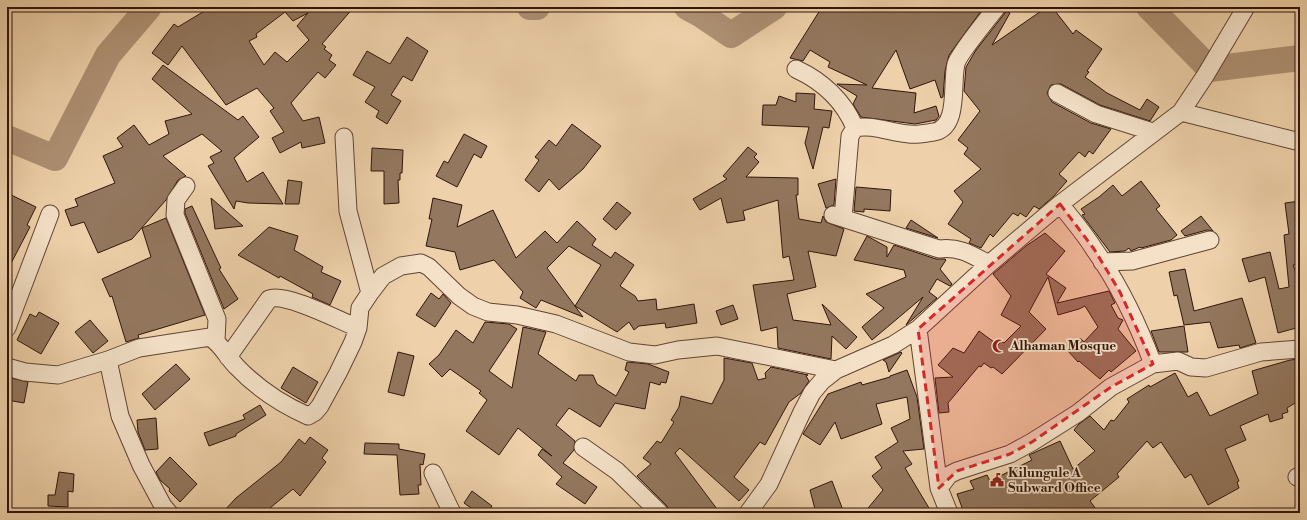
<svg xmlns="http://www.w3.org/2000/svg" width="1307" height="520" viewBox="0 0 1307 520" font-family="'Libre Bodoni',serif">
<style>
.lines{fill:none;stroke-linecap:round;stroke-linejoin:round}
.river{stroke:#ae9174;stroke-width:26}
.building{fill:#93775e;stroke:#31150b;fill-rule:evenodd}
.street-casing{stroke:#604433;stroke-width:19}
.street{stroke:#f4e1c8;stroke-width:17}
.marked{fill:#d62828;fill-opacity:0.2;stroke:#d62828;stroke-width:3;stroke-dasharray:8 5;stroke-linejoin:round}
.labels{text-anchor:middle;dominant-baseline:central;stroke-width:3.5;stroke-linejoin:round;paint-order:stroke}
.poi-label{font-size:13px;font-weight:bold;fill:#31150b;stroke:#f4e1c8;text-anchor:start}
</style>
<rect width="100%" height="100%" fill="#eed1aa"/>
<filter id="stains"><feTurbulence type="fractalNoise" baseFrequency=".005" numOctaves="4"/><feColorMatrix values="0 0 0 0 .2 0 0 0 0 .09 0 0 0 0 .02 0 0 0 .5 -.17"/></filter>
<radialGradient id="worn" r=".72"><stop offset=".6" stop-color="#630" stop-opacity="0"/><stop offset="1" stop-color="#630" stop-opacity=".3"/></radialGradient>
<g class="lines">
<path class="river" d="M530 7H537
M687 7 700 14 731 35 774 7
M1149 7 1210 69 1300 58
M7 138 55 158 108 55 149 7"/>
</g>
<path class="building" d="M211 7H354L322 44 326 47 324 49 332 55 329 60 336 65 325 78 318 72 291 103 303 121 319 117 325 143 302 148 301 142 280 153 272 138 284 132 270 111 274 108 257 88 226 105 182 46 168 65 152 53 174 24 178 27ZM285 12 293 21 308 13 297 26 309 40 287 62 275 52 264 65 249 41 257 37 256 34Z
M822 7H984L949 55 945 71 943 97 941 98 935 80 910 89 896 50 872 88 916 93 914 113 936 106 939 116 936 120 915 124 861 117 853 104 857 96 837 84 867 85 828 67 830 62 810 50 803 61 790 58Z
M1007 7H1008L1006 11 1010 13 992 45 1047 7H1052L1073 34 1076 30 1102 49 1087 71 1089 72 1085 77 1107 93 1140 110 1147 99 1159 107 1150 121 1100 105 1061 84 1051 85 1047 93 1052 102 1091 123 1111 129 1093 154 1089 151 1085 157 1079 152 1059 174 1067 181 1054 196 1039 209 1034 206 1026 217 1020 213 1018 216 1013 213 993 237 990 234 981 248 969 243 971 239 948 224 963 202 954 191 981 169 964 154 968 148 958 140 980 111 964 91 966 67 976 50 1005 13Z
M407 37 428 51 412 81 403 76 391 95 401 101 387 124 376 117 379 111 365 102 375 87 353 75 367 51 390 64Z
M163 65 238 120 243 116 259 137 234 158 247 182 263 172 283 204 248 203 236 201 234 209 208 166 214 163 210 157 222 151 202 134 163 156 186 176 178 180 166 200 132 239 98 253 84 222 71 226 65 210 78 206 75 199 115 183 103 156 123 147 117 138 134 125 149 145 169 134 165 121 192 114 152 79Z
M796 93 815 94 814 109 832 111 829 128 823 127 813 169 805 143 809 127 762 125 763 105H776L779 96 796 102Z
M572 124 601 146 583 169 559 190 549 179 539 192 525 180 539 160 535 157 549 140 556 146Z
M464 134 487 146 481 158 474 154 457 187 436 176 444 161 448 163Z
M748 147 757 154 754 157 759 162 746 177 798 178V195H796L799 219 821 223 823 216 826 222 844 229 836 256 808 251 816 287 787 294 793 320 831 325 822 304 857 337 846 349 832 336 831 359 778 348 777 327 761 331 753 285 794 280 789 256 783 258 778 200 743 211 745 220 727 223 721 198 700 210 693 199 727 179 723 176Z
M372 148 403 150 402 173H400V180H398L399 203 384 204V171H371Z
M836 179 834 205 826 208 818 184Z
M288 180 302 182 299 204H285Z
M1141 181 1160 206 1156 209 1177 235 1171 240 1141 248 1140 247 1131 251 1129 248 1125 251 1110 252 1082 215 1085 214 1081 209 1099 197 1113 185 1122 196Z
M856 187 891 190 890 211 864 209V212L854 211Z
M7 193 36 207 27 225 30 227 7 271Z
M211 198 243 226 215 229Z
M433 198 462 205 457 227 493 210 516 258 545 231 557 243 577 221 596 239 592 245 611 258 615 252 634 265 620 286 635 296 638 301 656 299 657 310 694 304 697 323 666 328 665 323 639 326 634 330 629 322 617 332 575 306 601 265 569 246 547 268 583 317 541 300 536 308 520 298 523 292 494 260 460 270 455 252 426 246 432 219H429Z
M1300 201V263L1293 265 1300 283V327L1278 333 1265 277 1249 282 1242 259 1270 252 1279 289 1289 287 1284 235 1289 234 1285 203Z
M617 202 631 213 616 230 603 219Z
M192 206 221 268 219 269 238 299 224 309 185 213V209Z
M1201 216 1213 231 1207 230 1185 236 1181 231Z
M166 218 205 315 138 335 139 338 126 342 112 296 110 297 102 279 151 257 142 228Z
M911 220 938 238 906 228Z
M269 227 298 236 294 250 323 267 321 272 341 281 330 305 312 297 313 294 280 276 279 278 238 255Z
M1045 233 1065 251 1046 274 1066 288 1057 303 1109 291 1115 303 1111 305 1118 318 1123 320 1118 329 1136 351 1111 372 1109 370 1100 379 1079 361 1078 362 1067 350 1080 338 1084 342 1098 327 1085 306 1079 309 1058 315 1048 277 1029 312 1046 329 1002 374 993 367 991 368 984 363 981 367 979 366 948 403 949 412 939 413 935 378 953 377 938 365 953 348 964 353 979 331 998 345 1001 341 1004 343 1021 326 1001 315 1011 296 993 274 1026 246Z
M867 236 887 247V257L894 245 936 259H945L946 260 940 269 952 284 950 286 937 279 929 292 937 298 906 325 923 297 872 340 862 327 884 308 866 294 906 277 904 270 854 260Z
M1185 269 1194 311 1242 298 1256 343 1240 348 1239 345 1218 348 1210 322 1184 325 1177 295 1174 296 1169 272Z
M431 293 439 299 443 294 451 303 435 327 416 315Z
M733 305 738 319 721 325 716 311Z
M39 312 59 323 41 354 17 340 30 314 36 317Z
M90 320 108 341 93 353 75 332Z
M485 322 509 324 517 329 489 371 512 388 523 327 546 332 538 354 576 381 579 375H593L597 384 616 396 629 372 625 370 627 362 648 364 669 372 666 383 661 382 660 385 650 382 645 409 615 403 600 427 569 408 556 425 575 441 574 450 563 463 597 487 585 504 556 484 562 477 538 455 542 449 552 456 518 428 499 455 466 431 487 400 479 393 481 391 450 369 442 377 429 364 439 355 456 330 473 343Z
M1184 326 1188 352H1159L1151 331Z
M398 352 414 356 404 396 388 392Z
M901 352 902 353 889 372 886 362 883 360Z
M724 358 752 363 758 380 766 378 765 373 771 367 808 375 806 376 809 381 801 393 789 402 765 445 760 442 734 477 749 490 739 501 680 448 675 453 720 513H670L667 506 637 476 651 464 643 458 657 441 661 443 674 422 671 420 679 407 681 396 712 404 724 380Z
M1300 359V400L1287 408 1288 412 1282 414 1283 418 1270 422 1268 414 1240 426 1246 440 1225 449 1239 481 1237 482 1239 488 1208 505 1191 474 1185 478 1161 442 1153 448 1147 441 1117 474 1119 477 1090 501 1099 513H1041L1038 508 1030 513H964L957 494 974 489 970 481 987 475 990 481 1032 460 1029 455 1060 441 1073 469 1095 451 1074 430 1079 424 1090 416 1104 430 1111 420 1114 421 1129 402 1127 399 1149 385 1150 387 1175 373 1188 397 1197 392 1210 416 1258 394 1252 371 1290 360Z
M176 364 190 379 155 410 142 394Z
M293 367 318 382 306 403 281 388Z
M907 370 917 397 924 449 903 451 912 464 905 468 932 513H864L883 490 872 476 882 468 875 457 898 442 891 428 910 419 907 397 876 404 882 424 841 439 835 422 820 445 803 434 828 394 861 382 862 385 890 377V376Z
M7 377 28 382 24 403 7 400Z
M260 405 266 415 236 434V436L209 446 204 433 245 419 243 415Z
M156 418 158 449 145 450 138 432 137 420Z
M310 437 328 450 322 458 326 462 300 496 293 489 264 513H222L236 498 281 462 299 439 305 444Z
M365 443 399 444V449L425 454 423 465 420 464 421 485H418L419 494 400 495 397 455 364 454Z
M170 457 197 484 180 502 169 491 170 489 160 480 156 472Z
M59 472 74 474 73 492 68 491V507L48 506V495H55Z
M832 481 844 513H816L810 490Z
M472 491 492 506 487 513H478L464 503Z"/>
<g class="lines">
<g class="street-casing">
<path id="street" d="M796 69C822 81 844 101 855 128
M1057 93 1096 114 1153 132
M1181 112 1300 142
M344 137 348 211 370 293
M186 186 176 200 175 215 217 319 216 341
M1060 204C1072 219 1084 233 1094 249 1119 284 1138 324 1153 364
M833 215 939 249C959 246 972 255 989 264
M843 218 850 136 855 128C873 124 891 133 909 134 917 135 926 133 934 132 960 127 951 83 956 64 958 55 989 17 997 7
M1102 262 1132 261 1210 240
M7 328 50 214
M918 329 939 488 949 513
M228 357 269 299C285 292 340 321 358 328
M7 367 25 372 58 375 108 360
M583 447 617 471 660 513
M433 473 452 513
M1297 477 1300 476
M939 488 949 475 957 471 1010 454 1032 442 1078 413 1111 387 1153 364 1178 361 1191 367 1206 368 1261 352 1300 349
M169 513 163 506 141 465 120 416 108 360 139 348 210 337C222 345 227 357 237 367 257 388 281 404 308 416L315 412 320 406 338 373 353 342 358 328 360 308 370 293 383 276 401 266 421 263 429 267 459 296 473 306 488 312 517 315 556 324 629 352 655 355 678 350 717 346 836 370
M748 513 769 484 802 412 812 393 822 381 836 370 893 345 918 329 989 264 1060 204 1181 112 1205 76 1246 7"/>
</g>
<use href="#street" class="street"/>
</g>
<path class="marked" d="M1060 204 1094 249 1120 292 1153 364 1111 387 1032 442 1010 454 957 471 939 488 918 329Z"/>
<defs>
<g id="mosque-bare" transform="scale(1.08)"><path d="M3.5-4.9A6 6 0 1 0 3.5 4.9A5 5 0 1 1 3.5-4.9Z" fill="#8f2418" stroke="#f4e1c8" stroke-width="2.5" paint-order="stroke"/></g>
<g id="civic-bare" transform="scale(1.08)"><path d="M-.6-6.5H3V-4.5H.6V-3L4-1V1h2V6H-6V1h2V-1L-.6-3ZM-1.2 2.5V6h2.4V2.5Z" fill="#8f2418" stroke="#f4e1c8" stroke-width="2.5" paint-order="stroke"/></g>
</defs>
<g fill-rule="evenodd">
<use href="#mosque-bare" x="999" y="346"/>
<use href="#civic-bare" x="997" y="480"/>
</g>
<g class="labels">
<g class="poi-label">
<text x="1010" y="346">Alhaman Mosque</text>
<text x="1008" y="473">Kilungule A<tspan x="1008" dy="15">Subward Office</tspan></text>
</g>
</g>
<rect width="1307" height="520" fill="none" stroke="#eed1aa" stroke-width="24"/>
<rect x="8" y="8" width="1291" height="504" fill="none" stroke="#31150b" stroke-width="2"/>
<rect x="12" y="12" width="1283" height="496" fill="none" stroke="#31150b"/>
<rect width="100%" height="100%" filter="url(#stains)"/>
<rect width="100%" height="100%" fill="url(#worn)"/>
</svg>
